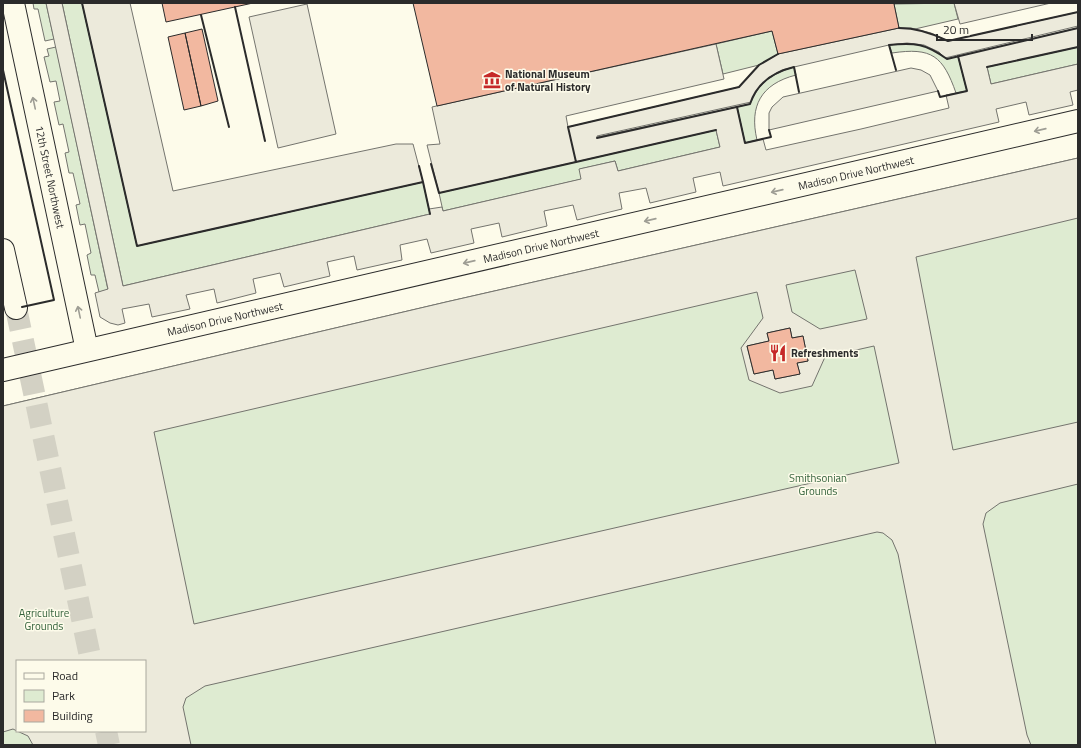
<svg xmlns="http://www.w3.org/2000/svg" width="1081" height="748" viewBox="0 0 1081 748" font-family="'Titillium Web',sans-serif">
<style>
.green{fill:#deebd1;stroke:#74746e;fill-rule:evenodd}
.parking{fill:#eceadb;stroke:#74746e;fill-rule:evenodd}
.building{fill:#f2b8a0;stroke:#2b2b2b}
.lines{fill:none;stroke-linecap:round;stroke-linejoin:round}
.highway-tunnel{stroke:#d3d1c4;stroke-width:22;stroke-dasharray:22 11;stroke-linecap:butt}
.minor-casing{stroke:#2b2b2b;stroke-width:24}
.highway-casing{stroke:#2b2b2b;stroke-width:24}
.minor{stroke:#fdfbea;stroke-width:22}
.highway{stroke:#fdfbea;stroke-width:22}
.wall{stroke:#2b2b2b;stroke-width:2}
.oneway{stroke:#9e9d94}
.labels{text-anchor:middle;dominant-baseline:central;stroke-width:3;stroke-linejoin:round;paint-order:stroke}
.poi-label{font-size:11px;font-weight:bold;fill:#2b2b2b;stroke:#fdfbea;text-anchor:start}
.street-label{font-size:11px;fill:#2b2b2b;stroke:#fdfbea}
.park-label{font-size:11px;fill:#34623c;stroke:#fdfbea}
</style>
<rect width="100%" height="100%" fill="#fdfbea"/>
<path class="green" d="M33 3H46L54 39 45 41 38 9H34Z
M62 3H82L137 246 423 182 430 214 123 286Z
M954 3 958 19 915 29 899 28 894 4Z
M772 31 778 54 759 65 723 74 716 44Z
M907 43C926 45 933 48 947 59L958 56 967 91 956 93C943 56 932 47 892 53L889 45Z
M56 47 108 290 99 292 95 275H91L87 255 91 253 85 224 80 225 76 205 80 204 73 173H69L65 153 69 152 63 124 59 125 54 102 60 101 56 81 50 82 44 57 49 56 47 49Z
M1078 47V64L991 84 987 67Z
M794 67 796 75C761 84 749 106 757 140L745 143 737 107 750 104C758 83 773 73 794 67Z
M716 130 720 147 618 171 615 161 580 169 582 179 443 211 439 193Z
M1078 158V745H3V406L446 302ZM17 661H145V731H17Z"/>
<path class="parking" d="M46 3H62L123 286 430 214 429 209 442 207 443 211 581 179 579 169 615 161 618 171 720 147 716 130 439 193 427 145 440 144 432 107 716 44 724 79 566 116 568 127 739 87 759 65 778 54 899 28H911L931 33 948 41 1078 12V26L945 58 939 52 924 45 907 43 889 45 794 67 782 70 768 78 757 90 751 102 597 136V137L737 107 745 143 763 139 766 150 861 129 949 108 946 95 967 91 958 56 1078 28V47L987 67 991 84 1078 64V90L1070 92 1073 105 1029 115 1026 102 996 109 999 122 723 186 720 172 693 178 696 192 650 203 646 188 619 193 622 209 577 220 573 205 544 211 547 226 502 237 499 223 471 229 474 243 431 253 427 239 400 245 402 260 357 270 354 256 327 262 330 276 284 287 280 273 253 279 256 293 217 303 214 289 186 295 190 309 152 317 149 304 122 309 125 323 118 325 110 323 100 317 95 293 108 289Z
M82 3H130L173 191 396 144H413L423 182 137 246Z
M954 3H1051L960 24Z
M307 4 336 134 278 148 249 17Z
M911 68 921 70 930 75 938 91 769 130V113L772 107 783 97Z
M1078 158V218L916 257 953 450 1078 422V484L1000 503 986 513 983 524 1027 735 1031 745H936L898 554 892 540 883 533 877 532 205 686 186 698 183 707 191 745H33L28 736 17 731H145V661H17V731L13 729 3 732V406L446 302ZM855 270 867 319 820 329 792 312 786 285ZM757 292 763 318 741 348 749 380 780 393 812 386 825 357 874 346 899 463 194 624 154 432ZM790 328 792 338 803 336 808 361 797 363 800 374 775 379 773 370 754 374 747 346 769 341 767 333Z"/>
<path class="building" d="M162 3H253L166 22Z
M413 3H897L894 4 899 28 778 54 772 31 437 106Z
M202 29 218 101 201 106 185 33Z
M185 33 201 106 184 110 168 37Z
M790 328 792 338 803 336 808 361 797 363 800 374 775 379 773 370 754 374 747 346 769 341 767 333Z"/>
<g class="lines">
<path class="highway-tunnel" d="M16 308 91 661
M106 731 109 745"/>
<g class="minor-casing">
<path id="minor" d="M13 3 87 350
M3 370 1078 121"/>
</g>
<g class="highway-casing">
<path id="highway" d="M3 250 16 308"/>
</g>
<use href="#minor" class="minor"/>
<use href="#highway" class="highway"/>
<path class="wall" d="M82 3 137 246 423 182 419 166
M235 7 265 141
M201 15 229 127
M899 28C917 28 932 33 948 41L1078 12
M987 67 1078 47
M3 70 54 300 22 307
M896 70 889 45C915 42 926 44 947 59L1078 28
M938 91 940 97 967 91 958 56
M737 107 745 143 771 137 769 130
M597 138 750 104C757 83 773 72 794 67L799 92
M576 162 716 130
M431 164 439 193 576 162 568 127 739 87 759 65 778 54
M423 182 430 214"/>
</g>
<defs><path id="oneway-shaft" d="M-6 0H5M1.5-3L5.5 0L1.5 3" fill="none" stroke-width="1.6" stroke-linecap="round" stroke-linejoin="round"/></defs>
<g class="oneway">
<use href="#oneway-shaft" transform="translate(34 103) rotate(-102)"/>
<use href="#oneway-shaft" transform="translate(1040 130) rotate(167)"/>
<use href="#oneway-shaft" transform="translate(777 191) rotate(167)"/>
<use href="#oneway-shaft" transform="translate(650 220) rotate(167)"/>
<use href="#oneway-shaft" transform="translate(469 262) rotate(167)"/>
<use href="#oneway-shaft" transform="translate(79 312) rotate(-102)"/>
</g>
<defs>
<g id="museum-bare" transform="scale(1.38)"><path d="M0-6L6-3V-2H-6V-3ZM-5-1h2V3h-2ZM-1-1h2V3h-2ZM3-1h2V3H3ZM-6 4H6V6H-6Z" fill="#c62828" stroke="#fdfbea" stroke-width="2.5" paint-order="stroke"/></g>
<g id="restaurant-bare" transform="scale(1.38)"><path d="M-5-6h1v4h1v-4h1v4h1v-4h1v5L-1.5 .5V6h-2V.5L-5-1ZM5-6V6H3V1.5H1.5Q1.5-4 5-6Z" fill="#c62828" stroke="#fdfbea" stroke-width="2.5" paint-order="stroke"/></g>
</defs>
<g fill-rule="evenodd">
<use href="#museum-bare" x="492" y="80"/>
<use href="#restaurant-bare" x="778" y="353"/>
</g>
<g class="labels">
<g class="poi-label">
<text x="505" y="74">National Museum<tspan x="505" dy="13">of Natural History</tspan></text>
<text x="791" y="353">Refreshments</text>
</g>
<g class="street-label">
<text transform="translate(856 173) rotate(-13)">Madison Drive Northwest</text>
<text transform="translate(50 177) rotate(78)">12th Street Northwest</text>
<text transform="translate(541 246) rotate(-13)">Madison Drive Northwest</text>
<text transform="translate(225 319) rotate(-13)">Madison Drive Northwest</text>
</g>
<g class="park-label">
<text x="818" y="478">Smithsonian<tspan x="818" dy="13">Grounds</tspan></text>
<text x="44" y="613">Agriculture<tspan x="44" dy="13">Grounds</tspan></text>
</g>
</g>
<rect width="1081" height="748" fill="none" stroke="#2b2b2b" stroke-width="8"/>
<rect x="16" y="660" width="130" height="72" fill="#fdfbea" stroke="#a9a89e"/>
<rect x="24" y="673" width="20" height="6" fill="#fdfbea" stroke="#a9a89e"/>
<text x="52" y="680" font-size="12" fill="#2b2b2b">Road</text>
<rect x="24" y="690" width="20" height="12" fill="#deebd1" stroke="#a9a89e"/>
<text x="52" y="700" font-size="12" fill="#2b2b2b">Park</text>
<rect x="24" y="710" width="20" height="12" fill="#f2b8a0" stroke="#a9a89e"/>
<text x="52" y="720" font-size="12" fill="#2b2b2b">Building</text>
<path d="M937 34v6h95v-6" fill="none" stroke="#2b2b2b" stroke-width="2"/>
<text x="943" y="34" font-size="12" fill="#2b2b2b" stroke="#fdfbea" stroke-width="3" paint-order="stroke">20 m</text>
</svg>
